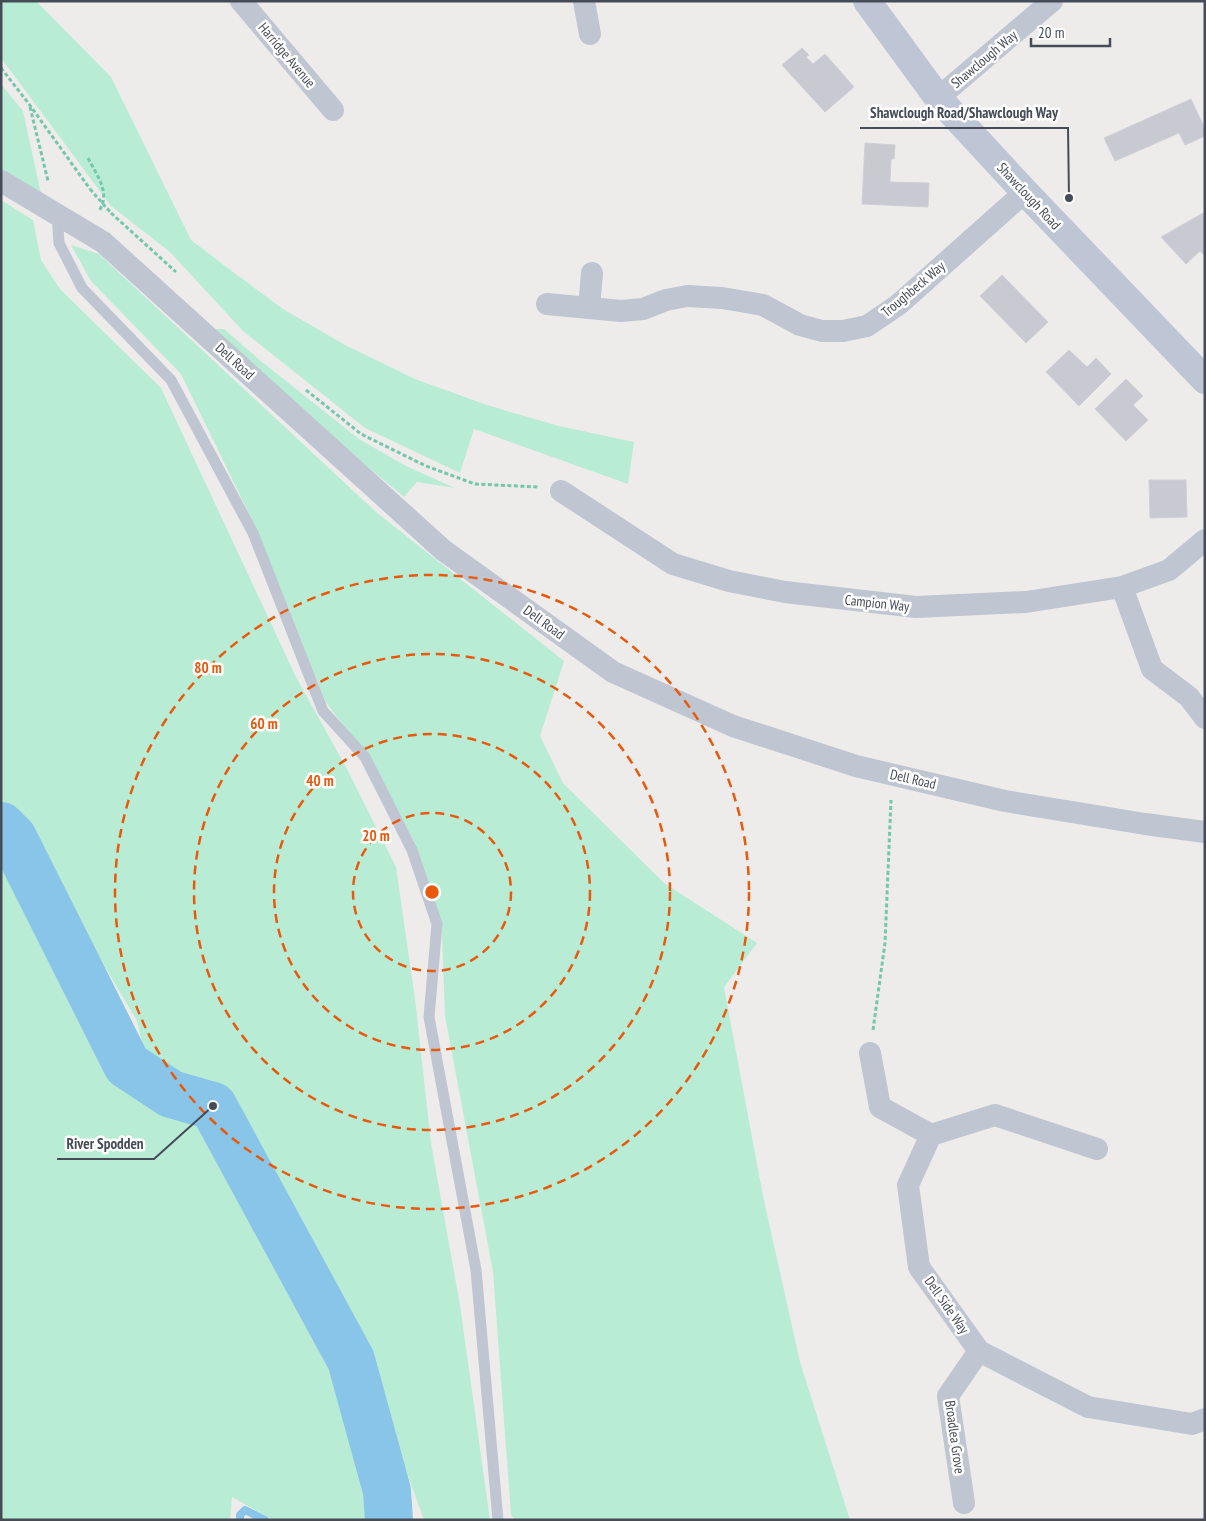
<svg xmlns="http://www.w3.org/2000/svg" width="1206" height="1521" viewBox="0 0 1206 1521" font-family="'PT Sans Narrow',sans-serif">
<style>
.green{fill:#b9ecd5}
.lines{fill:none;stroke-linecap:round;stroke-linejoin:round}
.stream{stroke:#88c5e8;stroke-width:8}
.river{stroke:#88c5e8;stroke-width:48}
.building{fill:#c9c9d1;stroke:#cfd0d7}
.path{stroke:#73c8ac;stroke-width:3;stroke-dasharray:4 2.5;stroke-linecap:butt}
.lane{stroke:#bfc5d1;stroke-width:11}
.street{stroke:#bfc5d1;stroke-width:22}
.secondary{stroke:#bec5d4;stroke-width:28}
.path-bridge{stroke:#73c8ac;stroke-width:3;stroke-dasharray:4 2.5;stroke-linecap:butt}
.ring{fill:none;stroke:#e8590c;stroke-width:2.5;stroke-dasharray:9 6}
.labels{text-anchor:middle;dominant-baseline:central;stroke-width:5;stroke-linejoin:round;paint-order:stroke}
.street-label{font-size:14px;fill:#454c58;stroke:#fff}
.centre{fill:#e8590c;stroke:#fff;stroke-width:2.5}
.ring-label{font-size:15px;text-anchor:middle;font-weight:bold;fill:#e8590c;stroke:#fff;stroke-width:5;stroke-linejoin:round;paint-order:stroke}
.leader{fill:none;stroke:#454c58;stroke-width:2}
.callout-dot{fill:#454c58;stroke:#fff;stroke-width:2}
.callout-label{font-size:15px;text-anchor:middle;font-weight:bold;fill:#454c58;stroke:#fff;stroke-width:5;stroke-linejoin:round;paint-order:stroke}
</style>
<rect width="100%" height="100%" fill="#eeeceb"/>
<path class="green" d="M1 1H36L111 77 191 240 225 266 283 309 345 345 415 379 487 405 559 426 634 442 628 484 474 429 460 473 365 428 243 331 170 252 111 206 1 58Z
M1 84 23 111 41 194 1 171Z
M1 200 33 220 41 260 60 289 161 388 296 677 347 769 396 867 415 999 431 1143 460 1305 490 1520H424L364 1354 217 1083 147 1063 137 1021 39 855 1 803Z
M71 245 99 254 376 512 564 661 540 736 563 783 664 883 757 943 724 987 763 1196 800 1362 850 1520H515L511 1515 493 1272 445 1016 442 935 413 839 375 768 325 701 256 528 181 374 91 281Z
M215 329H224L262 362 359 439 406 466 455 488 417 482 404 497 343 446Z
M1 845 6 850 116 1073 204 1123 342 1387 371 1520H273L232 1497 230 1520H1Z"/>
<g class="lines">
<path class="stream" d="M240 1520V1515L245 1510 265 1520"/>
<path class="river" d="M1 826 13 838 127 1065 171 1094 213 1106 351 1360 387 1491 389 1520"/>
</g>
<path class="building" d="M802 48 809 55 806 57 813 64 825 54 854 87 825 112 782 65Z
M1191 99 1205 129V136L1185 145 1179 133 1115 161 1104 138Z
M865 143 895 145 894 159H891L890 182 929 183 928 207 862 204Z
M1203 213 1205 215V256L1200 251 1186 264 1161 237Z
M1002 275 1048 322 1026 343 980 296Z
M1069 350 1087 367 1096 358 1111 374 1079 406 1046 372Z
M1126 379 1143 396 1133 405 1148 420 1126 441 1095 409Z
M1149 480H1186L1187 517 1150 518Z"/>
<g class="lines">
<path class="path" d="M1 68 29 104 90 189
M30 107 48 181
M88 158C97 176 111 192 99 211
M111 213 176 272
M306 390 361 434 426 466 475 484 538 487
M873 1030 885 943 891 800"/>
<path class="lane" d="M57 214 59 243 82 288 171 380 253 533 323 711 365 757 412 850 437 924 429 1017 476 1270 498 1520"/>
<path class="street" d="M241 1 333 110
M584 1 590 34
M938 98 1052 1
M1 181 103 242 443 550 613 672 733 726 856 766 1005 801 1145 824 1205 832
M547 304 621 311 643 309 666 300 687 296 722 298 763 305 800 325 822 331H843L867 326 898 305 1025 192
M589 308 592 273
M561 491 673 564 729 581 785 592 916 607 1026 602 1122 587 1169 570 1205 540
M1122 587 1152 669 1189 697 1205 718
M870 1053 880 1107 931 1135
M931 1135 908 1185 919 1267 979 1351 1088 1407 1192 1424 1205 1419
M931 1135 995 1115 1097 1149
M964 1503 948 1396 979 1351"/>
<path class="secondary" d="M867 1 938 98 1025 192 1205 380"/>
<path class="path-bridge" d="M90 189 111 213"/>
</g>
<g class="ring">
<circle cx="432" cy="892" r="79"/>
<circle cx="432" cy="892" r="158"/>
<circle cx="432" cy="892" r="238"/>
<circle cx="432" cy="892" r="317"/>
</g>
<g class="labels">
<g class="street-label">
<text transform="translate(287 55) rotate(50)">Harridge Avenue</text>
<text transform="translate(984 59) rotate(-40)">Shawclough Way</text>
<text transform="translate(1029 196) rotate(47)">Shawclough Road</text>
<text transform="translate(913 289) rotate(-40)">Troughbeck Way</text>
<text transform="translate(235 361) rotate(42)">Dell Road</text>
<text transform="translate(877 603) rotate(6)">Campion Way</text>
<text transform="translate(544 622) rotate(36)">Dell Road</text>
<text transform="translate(913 779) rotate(13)">Dell Road</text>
<text transform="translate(947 1305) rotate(55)">Dell Side Way</text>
<text transform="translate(955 1437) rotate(82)">Broadlea Grove</text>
</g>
</g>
<circle cx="432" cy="892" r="8" class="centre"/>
<g class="ring-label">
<text x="208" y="673">80 m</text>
<text x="264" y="729">60 m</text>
<text x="320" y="786">40 m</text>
<text x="376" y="841">20 m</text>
</g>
<path class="leader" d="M1069 198L1068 128H860M213 1106L154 1159H57"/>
<g class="callout-dot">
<circle cx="1069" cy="198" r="5"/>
<circle cx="213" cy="1106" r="5"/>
</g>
<g class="callout-label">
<text x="964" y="118">Shawclough Road/Shawclough Way</text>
<text x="105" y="1149">River Spodden</text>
</g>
<rect width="1206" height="1521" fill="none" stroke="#454c58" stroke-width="5"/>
<path d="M1031 38v8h79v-8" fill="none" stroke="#454c58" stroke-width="2.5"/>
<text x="1038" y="38" font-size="15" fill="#454c58" stroke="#ffffff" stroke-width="4" paint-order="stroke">20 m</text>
</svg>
